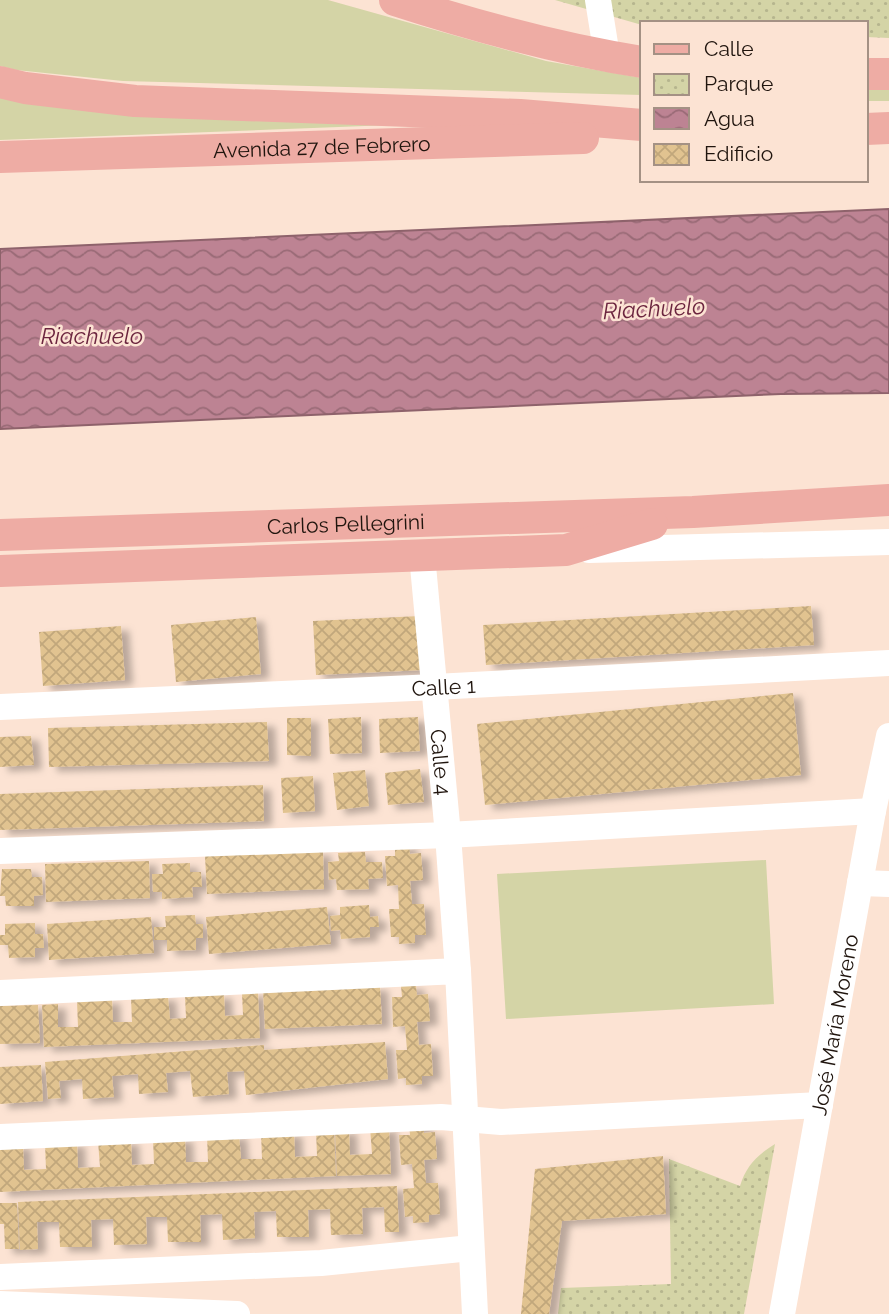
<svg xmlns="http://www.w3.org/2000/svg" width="889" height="1314" viewBox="0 0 889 1314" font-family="Raleway,sans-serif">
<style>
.green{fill:#d4d4a6}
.park{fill:url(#park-dots)}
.water{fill:url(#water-waves);stroke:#8e626b;stroke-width:2}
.building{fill:url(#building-cross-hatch);filter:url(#shadow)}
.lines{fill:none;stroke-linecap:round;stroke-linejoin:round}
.minor{stroke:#fff;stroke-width:26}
.major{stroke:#eeaca4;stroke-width:32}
.labels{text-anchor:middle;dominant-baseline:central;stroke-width:5;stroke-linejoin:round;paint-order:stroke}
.street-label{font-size:21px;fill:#20150e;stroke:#fce3d3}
.water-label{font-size:23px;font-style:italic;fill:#6c253f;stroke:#fce3d3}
</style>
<defs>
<pattern id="park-dots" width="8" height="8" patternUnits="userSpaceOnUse" patternTransform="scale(1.75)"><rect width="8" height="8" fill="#d4d4a6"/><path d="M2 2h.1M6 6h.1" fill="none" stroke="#b6b58e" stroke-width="1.8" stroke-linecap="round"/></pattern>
<pattern id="water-waves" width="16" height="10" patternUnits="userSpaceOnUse" patternTransform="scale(1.75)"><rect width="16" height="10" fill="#bd8393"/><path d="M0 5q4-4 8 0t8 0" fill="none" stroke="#996a76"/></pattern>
<pattern id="building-cross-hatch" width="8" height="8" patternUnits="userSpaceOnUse" patternTransform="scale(1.75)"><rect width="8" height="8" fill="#e1c390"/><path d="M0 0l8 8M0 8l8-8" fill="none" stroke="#c1a77b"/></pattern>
<filter id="shadow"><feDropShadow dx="8" dy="4.5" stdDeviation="3.5" flood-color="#0004"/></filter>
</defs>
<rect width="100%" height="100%" fill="#fce3d3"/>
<path class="green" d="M0 0H328L546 61 642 78V95L123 81 16 70 0 66Z
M889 83V101H866V84Z
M0 96 391 125 0 140Z
M766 860 774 1004 506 1019 497 874Z"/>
<path class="park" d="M555 0H889V38L866 37V23H642V25Z
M775 1144 744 1314H558L561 1288 671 1284 669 1159 740 1186C746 1166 757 1155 775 1144Z"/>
<path class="water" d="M889 209V393L781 394 0 429V249Z"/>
<path class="building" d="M811 606 814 645 486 665 483 625Z
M420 616 423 670 316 675 313 621Z
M256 617 261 674 176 682 171 625Z
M121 626 125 680 43 686 39 632Z
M793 693 801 775 485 805 477 724Z
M361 717 362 753 330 754 328 719Z
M418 717 420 751 380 753 379 719Z
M287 718H311V756L287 755Z
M267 722 269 761 49 767 48 728Z
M31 736 34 765 0 767V737Z
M420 769 424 802 388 805 385 773Z
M365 770 369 806 337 810 333 773Z
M313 776 315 811 283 813 281 778Z
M263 785 264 821 0 830V794Z
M409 844 410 854 421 853 423 880 410 881 412 904H424L426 935H415V943L399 944V937H391L389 909H399L398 885 387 886 385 856H395V845Z
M323 851 324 889 207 894 205 856Z
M365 852 366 862H382L383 878 368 879 369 889 337 890 336 879 329 880 328 862 339 861 338 853Z
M149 861 150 898 46 902 45 864Z
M190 863V872H201L202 887H192L193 897 162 899V892H153L152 874H163L162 864Z
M2 869H31L32 877H42L43 895 34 896V906H6L5 896H0Z
M369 905 370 917 378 916 379 927H370V937L341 939 340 930 331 931 330 916 340 915V907Z
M327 907 331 944 209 954 206 917Z
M195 915 196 924H203V938H196V950L167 951V940H154V927H166L165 916Z
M151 917 154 953 49 960 47 924Z
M35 923V934H43L44 948H35V957L9 958 8 945H0V935H5V924Z
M416 985 417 995 428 994 430 1021 417 1022 419 1045 431 1044 433 1076H422V1084L406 1085V1078L398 1079 396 1050H407L405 1026 393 1027 392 997H402L401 986Z
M380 986 382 1024 265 1029 263 991Z
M258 992 260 1038 44 1047 42 1005 58 1004V1027H78L77 1001 112 999 113 1022H132L131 998 168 996 170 1019 186 1018 185 996 224 994 225 1016 243 1015 242 993Z
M38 1005 40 1043 0 1044V1006Z
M385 1042 388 1079 246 1095 244 1071 227 1072 229 1094 193 1097 190 1071 166 1073 168 1092 139 1094 138 1074 112 1076 114 1097 83 1099 82 1079 59 1081 61 1098 48 1099 45 1062 264 1045V1050Z
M41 1065 43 1101 0 1104V1067Z
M424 1123V1133L435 1132 437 1159 424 1160 426 1183H438L440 1214 429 1215V1222L413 1223V1216L405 1217 403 1189 414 1188 412 1164 401 1165 399 1135H410L409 1124Z
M370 1127H389L391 1174 337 1176 335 1130 349 1129 350 1155 372 1154Z
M334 1129 336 1176 0 1192V1145L23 1144 24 1170 46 1169 45 1143 77 1142 78 1168 100 1167 98 1141 131 1140 132 1165 154 1164 153 1138 185 1137 186 1162H208L207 1135 239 1134 241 1159H262L261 1132H294L295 1157 317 1156 316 1130Z
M663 1156 666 1214 562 1221 549 1314H521L535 1169Z
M397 1186 399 1232H385L384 1207 362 1208 363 1234 331 1235 330 1209 308 1210 309 1237H277L276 1211 254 1212 255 1238 223 1240 222 1214 200 1215 201 1242H168L167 1217H146L147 1244 114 1245 113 1219 91 1220 92 1247H60L59 1222H37L38 1249 20 1250 18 1202Z
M0 1203H17L19 1249H5L4 1224H0Z"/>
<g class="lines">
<g class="minor">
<path d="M598 0 607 56"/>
<path d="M589 550 889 542"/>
<path id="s1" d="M422 555 448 835 458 971"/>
<path id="s2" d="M0 707 435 687 889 663"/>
<path d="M0 851 448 835 873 811"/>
<path d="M860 883 889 884"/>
<path d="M0 993 458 971 475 1314"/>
<path d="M0 1137 441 1117 501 1122 820 1105"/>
<path d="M0 1277 321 1263 471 1248"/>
<path d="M0 1304 237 1314"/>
<path id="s3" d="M782 1314 873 811 889 736"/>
</g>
<g class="major">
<path d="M395 0C475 26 559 49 642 62"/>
<path d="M866 74H889"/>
<path d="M0 82 25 88 135 101 520 115 642 125"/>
<path d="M866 129 889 128"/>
<path id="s4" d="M0 157 583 138"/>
<path id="s5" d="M0 535 693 512 889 500"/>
<path d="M0 571 566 550 652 524"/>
</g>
</g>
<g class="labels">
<g class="street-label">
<text stroke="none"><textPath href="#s4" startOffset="322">Avenida 27 de Febrero</textPath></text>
<text stroke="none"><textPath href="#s5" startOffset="346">Carlos Pellegrini</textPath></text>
<text stroke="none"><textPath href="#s2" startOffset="444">Calle 1</textPath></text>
<text stroke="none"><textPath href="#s1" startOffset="208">Calle 4</textPath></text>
<text stroke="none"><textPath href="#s3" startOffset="294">José María Moreno</textPath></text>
</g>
<g class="water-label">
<text transform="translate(654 308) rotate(-3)">Riachuelo</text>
<text x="92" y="335">Riachuelo</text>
</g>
</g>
<rect x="640" y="21" width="228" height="161" fill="#fce3d3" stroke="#a49184" stroke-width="2"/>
<rect x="654" y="44" width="35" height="10" fill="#eeaca4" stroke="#a49184" stroke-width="2"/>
<text x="704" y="56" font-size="21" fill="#20150e">Calle</text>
<rect x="654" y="74" width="35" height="21" fill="url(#park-dots)" stroke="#a49184" stroke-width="2"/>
<text x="704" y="91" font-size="21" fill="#20150e">Parque</text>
<rect x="654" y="108" width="35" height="21" fill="url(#water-waves)" stroke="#a49184" stroke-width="2"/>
<text x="704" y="126" font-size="21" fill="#20150e">Agua</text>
<rect x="654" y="144" width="35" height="21" fill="url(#building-cross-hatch)" stroke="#a49184" stroke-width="2"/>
<text x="704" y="161" font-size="21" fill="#20150e">Edificio</text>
</svg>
